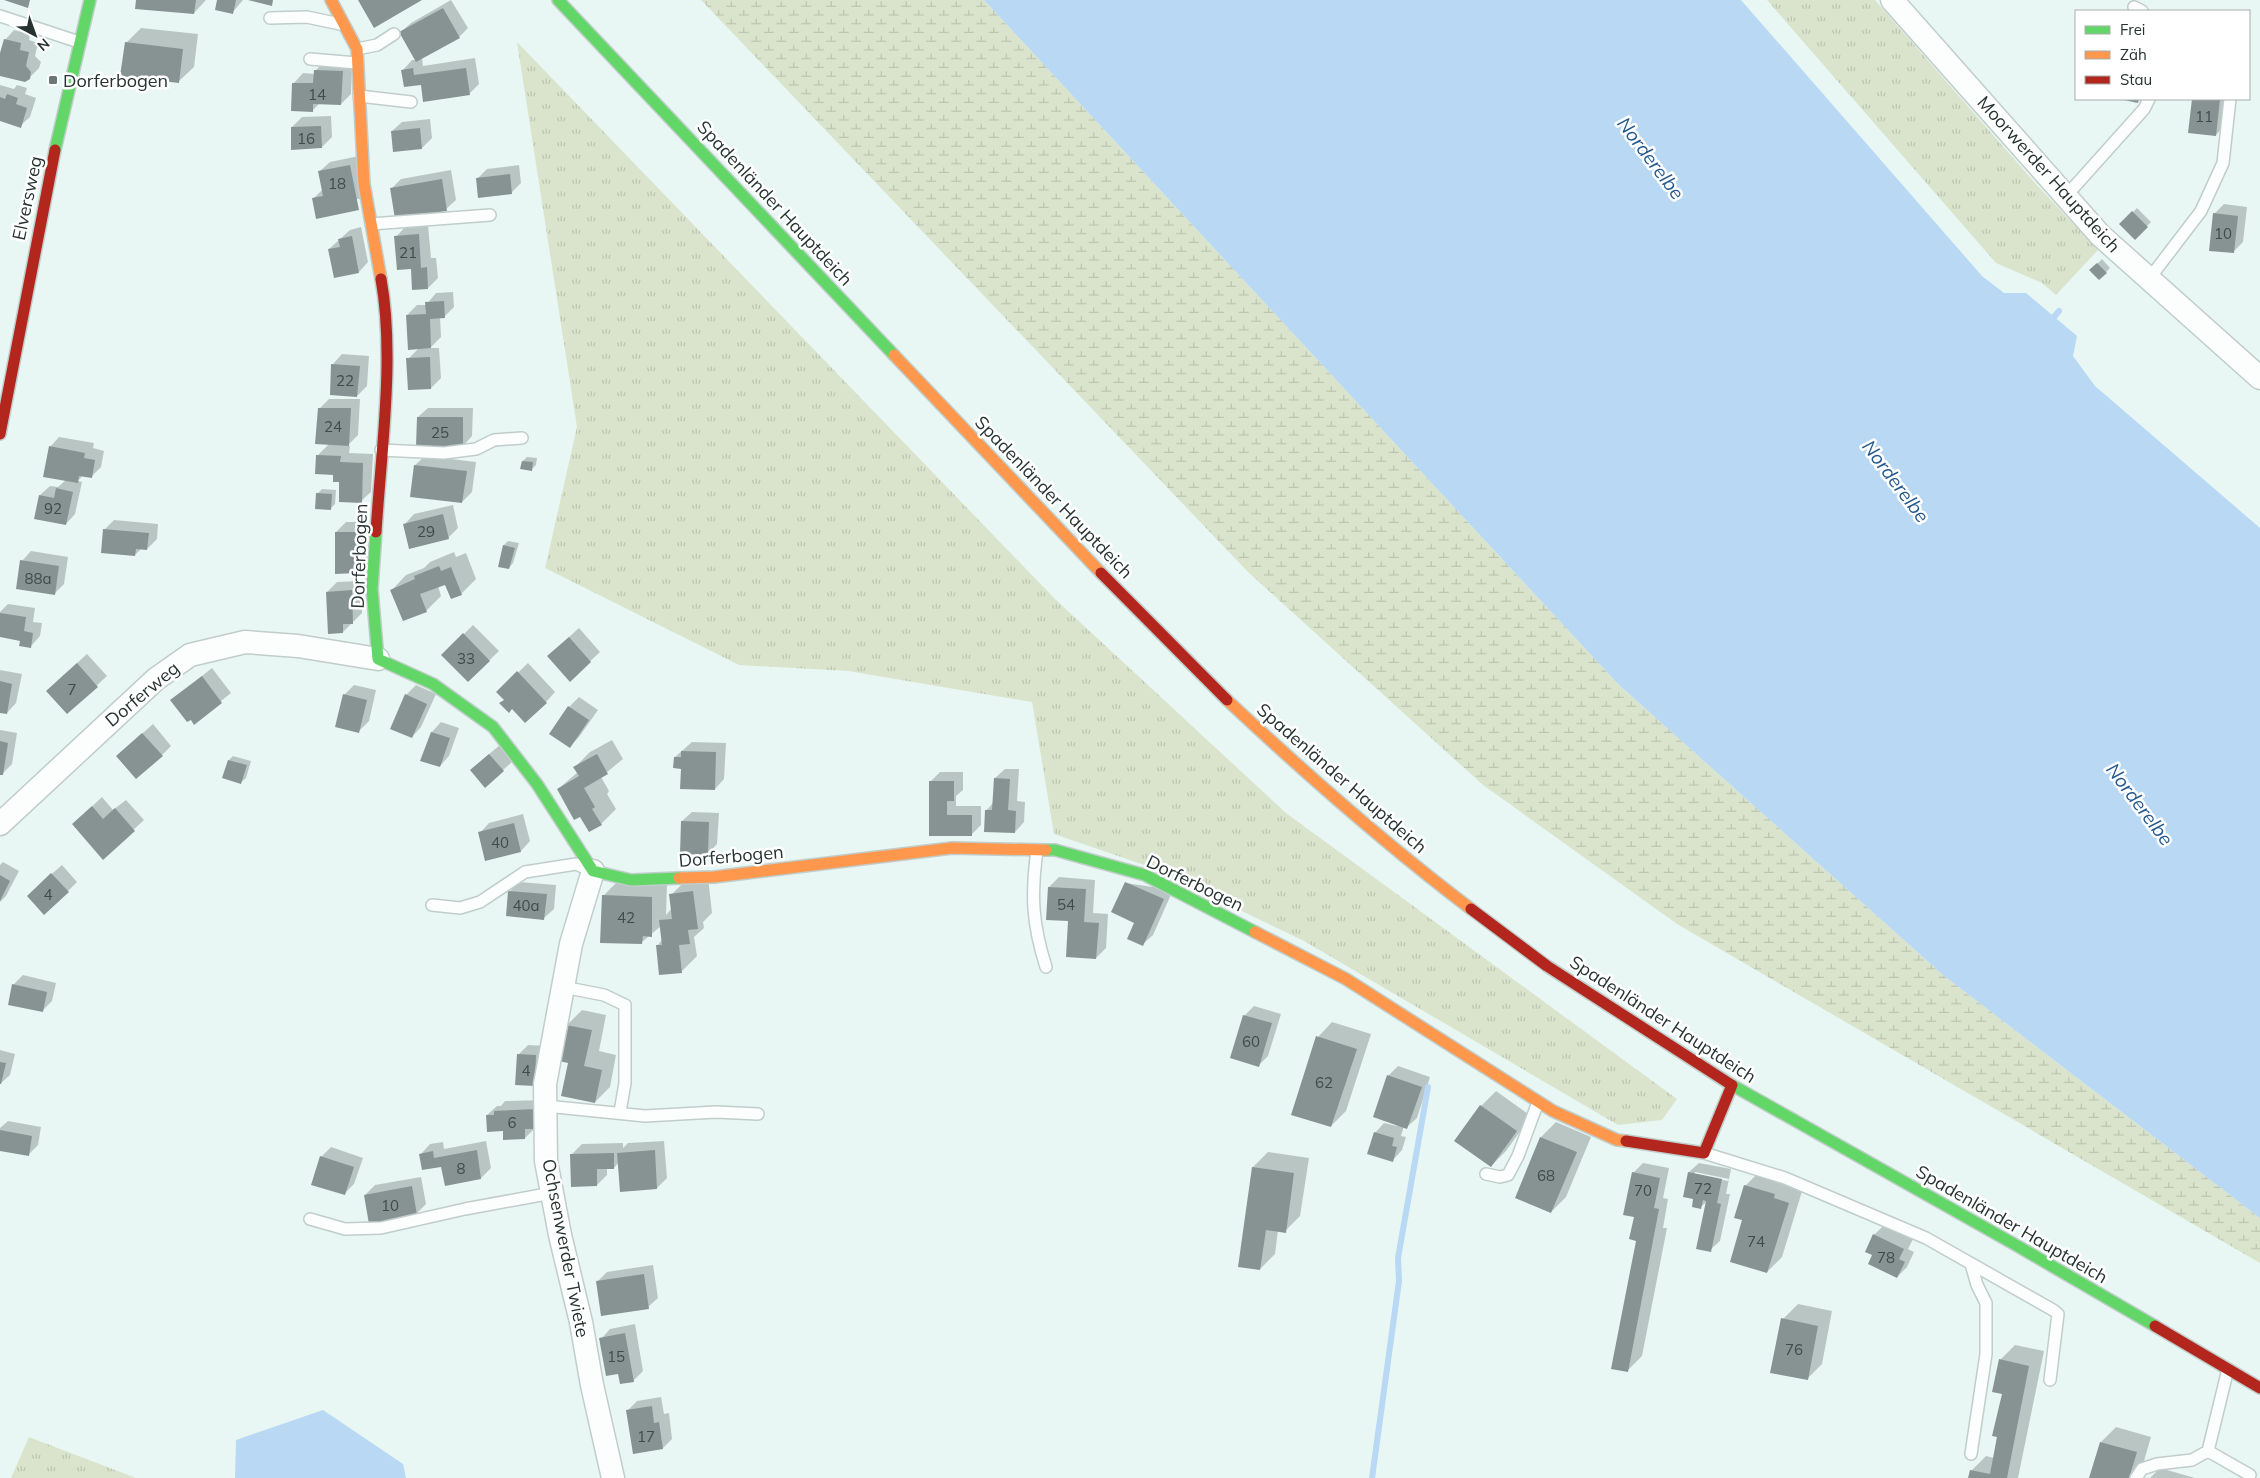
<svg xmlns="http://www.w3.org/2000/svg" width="2260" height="1478" viewBox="0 0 2260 1478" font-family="Mulish,sans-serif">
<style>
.grass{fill:url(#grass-tufts)}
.wetland{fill:url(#wetland-marsh)}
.water{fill:#b8d8f4}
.shadow{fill:#0003;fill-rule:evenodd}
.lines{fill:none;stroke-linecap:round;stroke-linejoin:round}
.stream{stroke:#b8d8f4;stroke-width:6}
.building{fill:#879393}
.lane-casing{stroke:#c0cdcb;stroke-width:14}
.street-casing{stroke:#c0cdcb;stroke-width:25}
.fast-casing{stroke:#c0cdcb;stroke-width:14}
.slow-casing{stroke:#c0cdcb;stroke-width:14}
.jam-casing{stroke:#c0cdcb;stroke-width:14}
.lane{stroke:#fcfefd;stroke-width:11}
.street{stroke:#fcfefd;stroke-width:22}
.fast{stroke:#63d668;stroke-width:11}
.slow{stroke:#ff974d;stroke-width:11}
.jam{stroke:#b3261e;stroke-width:11}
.poi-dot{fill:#6a7875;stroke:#fff;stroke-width:2}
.labels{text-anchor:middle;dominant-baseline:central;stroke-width:5;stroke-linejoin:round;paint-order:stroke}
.number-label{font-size:15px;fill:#3e4b4a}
.poi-label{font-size:18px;fill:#263331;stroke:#fff;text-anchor:start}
.street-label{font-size:18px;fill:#263331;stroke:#fff}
.water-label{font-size:19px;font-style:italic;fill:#25598e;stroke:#fff}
</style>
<defs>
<pattern id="grass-tufts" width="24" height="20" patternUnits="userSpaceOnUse" patternTransform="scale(1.25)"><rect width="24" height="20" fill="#dae4cd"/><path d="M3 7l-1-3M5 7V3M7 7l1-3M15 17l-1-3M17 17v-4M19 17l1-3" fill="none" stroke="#bbc4b0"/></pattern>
<pattern id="wetland-marsh" width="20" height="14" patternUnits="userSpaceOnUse" patternTransform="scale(1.25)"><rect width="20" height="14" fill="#dae4cd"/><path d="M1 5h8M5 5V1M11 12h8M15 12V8" fill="none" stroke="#bbc4b0"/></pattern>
</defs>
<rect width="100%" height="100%" fill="#e8f7f4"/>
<path class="grass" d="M1767 0H1875L2035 183 2098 250 2056 295 2042 283 1996 263Z
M517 42 1055 599 1286 813 1677 1099 1662 1120 1618 1125 1304 941 1150 867 1054 834 1032 702 848 671 739 665 545 568 577 427Z
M29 1437 136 1478H11Z"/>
<path class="wetland" d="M701 0H984L1618 684 1943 975 2260 1218V1263L1677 924 1483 785 1249 573Z"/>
<path class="water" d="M984 0H1741L1982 276 2004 293H2026L2077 336 2073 356 2095 386 2260 528V1218L1943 975 1618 684Z
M323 1410 403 1464 406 1478H235L236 1440Z"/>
<path class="shadow" d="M137 0H206L194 13Z
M218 0H243L232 13Z
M451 0 468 28 459 37 422 58 423 66 475 58 479 84 469 94 422 83 403 70 412 60H416L401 32 411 23Z
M141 28 198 34 194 67 179 81 126 43Z
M14 30 30 34 29 40 38 43 35 56 41 62 39 68 29 78 0 75V58L5 40Z
M325 61 352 62 351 94 341 104 320 103 312 111 294 83 303 73 315 74V71Z
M0 85 14 89 17 85 27 88 25 94 36 98 30 117 20 126 0 120Z
M2193 99H2228L2225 125 2216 135 2190 132Z
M331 116 332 137 322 147 292 127 302 117Z
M430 119 432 138 422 148 392 131 402 122Z
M359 156 368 199 314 198 323 189 320 171 330 162Z
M519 165 521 183 511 193 477 179 487 169Z
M451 170 456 200 446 209 391 189 401 179Z
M2224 204 2247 207 2243 242 2233 252 2214 214Z
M2137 208 2151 222 2135 238 2121 224Z
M428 225 431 258H436L438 278 428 288 412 268 396 237 405 227Z
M361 227 368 262 359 272 329 249 350 230Z
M2102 259 2110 268 2099 279 2091 270Z
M453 292 454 307 444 317H440L441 337 430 348H439L441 378 431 388 408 359 419 348 407 315 417 305H426L436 293Z
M342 354 369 356 367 386 357 396 333 364Z
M329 399H360L358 435 347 446H350L349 453 373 454 371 492 361 501 318 455 329 444 319 409Z
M428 408H473L472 436 463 446 418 417Z
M59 437 94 443 93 448 104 451 101 467 91 477 83 475 78 481 82 482 75 514 66 524 40 495 50 486 58 487 66 480 50 447Z
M425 456 476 462 472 492 462 502 415 465Z
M527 457 537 458 536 465 532 469 523 461Z
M322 489 336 490 335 504 331 508 317 494Z
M453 505 458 528 448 538 405 524 414 514Z
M114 520 158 524 157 539 147 549H141L135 555 104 530Z
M346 522H367V562L357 572 336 532Z
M508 541 519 543 513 563 509 568 504 545Z
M31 551 68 557 64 584 54 594 22 561Z
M454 552 456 557 466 553 476 579 461 594 446 583 438 586 441 596 426 611 403 620 392 590 406 575 424 568 430 562Z
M361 581 362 613 343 632 327 592 337 582Z
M8 604 35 608 33 622 42 623 40 636 31 646 22 639 0 636V612Z
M473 625 499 651 468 681 443 655Z
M579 628 600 652 570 680 558 647Z
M87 654 107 676 67 713 57 681Z
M528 663 555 692 546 702 505 699 498 692Z
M212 668 231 693 194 723 172 700Z
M0 670 22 674 16 703 7 713 0 712Z
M354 685 376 690 369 721 359 731 344 695Z
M416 685 436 694 421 727 412 737 406 695Z
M579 697 598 710 579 737 570 746 551 733 569 707Z
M441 722 459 728 449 756 440 766 432 732Z
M153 724 171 746 162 755 117 756Z
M0 730 17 733 12 764 2 774 0 773Z
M612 740 623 759 601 777 609 791 607 794 616 809 601 824 558 789 578 772 575 767 590 752Z
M692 742 726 743 724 779 715 789 682 767 675 757Z
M500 745 513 761 503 770 482 760Z
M233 756 251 761 246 778 241 782 229 760Z
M1005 769H1019L1017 801 1025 802 1024 822 1015 832 986 811 993 803 995 778Z
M940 772H963V790L956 796V806H981V825L971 835H930V782Z
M102 797 113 810 126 800 144 820 103 858 83 815Z
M692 812 719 813 717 844 708 854 682 821Z
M523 814 530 841 521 851 480 833 489 823Z
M3 862 19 871 6 896 0 902V865Z
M62 865 77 882 68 891 38 886Z
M708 877 712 913 703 922 704 928 694 937 697 956 682 971 657 946 662 940 661 926 642 942 603 896 618 881 667 882 666 915 672 908 671 895 686 880Z
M1059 877 1095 880 1093 913 1108 914 1106 948 1096 958 1049 887Z
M519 882 556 885 554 909 544 918 509 892Z
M1126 883 1173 890 1153 935 1143 944Z
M23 975 56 983 52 1001 42 1011 13 985Z
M1254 1006 1281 1014 1268 1056 1258 1066 1244 1016Z
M582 1010 606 1015 599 1051 616 1055 610 1087 595 1102 570 1062 567 1025Z
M1332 1022 1371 1034 1346 1111 1331 1126 1318 1037Z
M528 1045 546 1046 534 1085 518 1055Z
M0 1050 15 1054 10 1075 0 1084Z
M1398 1066 1430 1077 1417 1118 1407 1127 1404 1126 1401 1136 1406 1137 1402 1150 1393 1160 1375 1133 1384 1123 1397 1126 1388 1076Z
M1496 1091 1531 1116 1506 1151 1491 1166 1481 1106Z
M546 1100 535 1128 525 1138 504 1130 487 1115 497 1106H501L505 1101Z
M8 1121 41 1127 38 1145 28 1155 0 1150V1128Z
M1556 1122 1591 1137 1566 1197 1551 1212 1541 1137Z
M486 1141 491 1168 481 1178 446 1184 442 1165 421 1154 430 1144 443 1142 444 1149Z
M664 1141 667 1178 657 1188 619 1162 614 1168H607V1175L597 1185 572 1154 582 1144 623 1143V1148L628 1143Z
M331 1147 363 1158 354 1184 344 1194 321 1157Z
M1268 1152 1309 1158 1300 1216 1285 1231 1278 1230 1275 1254 1260 1269 1253 1167Z
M1643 1163 1669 1168 1663 1198 1668 1199 1663 1228H1667L1642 1356 1627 1371 1637 1241 1633 1173Z
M1699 1163 1731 1169 1726 1194H1730L1720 1241 1710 1250 1707 1201 1701 1207 1695 1198 1689 1172ZM1695 1172 1729 1179 1728 1181 1695 1174Z
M1760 1171 1803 1188 1782 1257 1767 1272 1744 1220 1745 1186Z
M421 1177 426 1204 416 1214 365 1195 375 1185Z
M1884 1225 1913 1239 1908 1249 1914 1252 1907 1267 1897 1277 1874 1255V1235Z
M653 1265 658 1298 648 1307 597 1282 607 1272Z
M1798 1304 1832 1311 1822 1364 1807 1379 1783 1319Z
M635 1324 643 1371 633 1381 619 1372 601 1339 610 1329Z
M2015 1345 2044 1351 2018 1478H1969L1971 1471 1986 1456 1994 1458 2003 1393 2000 1360Z
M661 1397 664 1414 669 1413 672 1439 663 1448 628 1410 637 1401Z
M2116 1427 2151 1437 2139 1478H2090L2101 1442Z
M2160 1468 2195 1478H2150Z"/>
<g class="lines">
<path class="stream" d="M2054 317 2059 311
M1372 1478 1399 1281 1398 1258 1428 1087"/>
</g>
<path class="building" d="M4 0H30L28 8Z
M136 0H196L194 14 135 9Z
M217 0H236L233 14 215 10Z
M248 0H273L272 6Z
M358 0H422L374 28Z
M443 8 460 38 416 62 399 32Z
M4 39 21 43 20 50 29 52 26 66 31 72 30 79 25 82 0 76V53Z
M125 42 183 49 179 83 120 76Z
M413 68 414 75 466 68 470 95 423 102 421 85 404 87 401 70Z
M314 70 343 71 341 105 313 104V112L291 111 292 83H313Z
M7 94 18 98 16 104 27 108 21 128 0 121V97L5 99Z
M2119 99H2139L2138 103Z
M2192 99H2220L2216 136 2188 133Z
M321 126 322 148 291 150V127Z
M420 128 422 149 393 152 391 131Z
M350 165 359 210 316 219 312 198 323 196 318 171Z
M510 174 512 194 478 198 476 178Z
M442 179 447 211 395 219 390 188Z
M2132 211 2148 227 2135 240 2119 224Z
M2213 213 2238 216 2234 253 2209 251Z
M419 234 421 268 427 267 428 289 412 290 411 269 397 270 394 236Z
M352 236 359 273 334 278 328 249 340 247 338 239Z
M2097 263 2107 273 2099 280 2089 270Z
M444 301 445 318 430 319 431 348 408 350 406 315 426 314 425 302Z
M430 357 431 389 408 390 406 358Z
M331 364 360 366 357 397 330 395Z
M318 408H351L349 446 315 444Z
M417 417H463V447L416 446Z
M49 446 85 453 84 458 95 460 92 478 79 476 78 483 43 477Z
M316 455 341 456 340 462 363 463 362 503 339 502V482H333V475L315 474Z
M522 461 533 462 532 471 520 469Z
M414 465 467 471 462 503 410 497Z
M56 488 73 492 66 525 34 519 39 495 54 498Z
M316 493 332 494 331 510 315 509Z
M443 514 449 539 409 549 403 524Z
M103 529 149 533 147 550 136 549 135 556 101 553Z
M335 532H358V573L335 574Z
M503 545 515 548 509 569 498 567Z
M20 560 59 566 55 595 16 589Z
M439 566 441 571 451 567 462 595 451 599 445 585 420 594 427 612 403 621 390 590 415 579 414 576Z
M352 590 353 624H343V633L328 634 326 592Z
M0 613 26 617 24 631 33 633 31 648 19 646 20 641 0 637Z
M463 633 490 661 468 682 441 655Z
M569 637 591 662 570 682 547 656Z
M77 663 98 687 67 714 46 691Z
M517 671 547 703 525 723 512 709 509 713 499 703 504 700 496 692Z
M202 676 222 703 194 725 191 720 187 722 170 700Z
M0 681 12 684 7 714 0 713Z
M343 694 367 700 359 733 335 727Z
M405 694 427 704 412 738 390 729Z
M568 706 589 720 570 748 549 734Z
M431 732 450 738 440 767 420 761Z
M142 733 163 756 136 779 116 756Z
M0 741 8 743 3 775H0Z
M681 751 716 752 715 790 680 789 681 769 673 768 674 757H681Z
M489 754 504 771 485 788 470 770Z
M597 754 608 774 584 788 595 807 592 809 602 825 589 832 580 817 574 820 557 789 579 776 573 767Z
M228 760 247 765 241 784 222 778Z
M994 778 1010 779 1008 810 1016 811 1015 833 984 832 985 810H992Z
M929 781H954V801H947V815H972V836H929Z
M92 806 103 819 115 808 135 831 103 860 72 824Z
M681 821 709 822 708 855 680 854Z
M514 823 521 852 485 861 478 832Z
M51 873 69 892 44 915 27 896Z
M0 875 10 881 0 901Z
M1125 882 1164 899 1143 946 1127 939 1134 923 1111 912Z
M1048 887 1086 889 1084 922 1099 923 1096 959 1066 957 1068 921 1046 920Z
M508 891 547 894 544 920 506 916Z
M693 891 698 929 688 930 690 944 679 945 682 973 659 975 656 945H662L659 920 672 919 669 894Z
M602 895 652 897V937L643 936 642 944 600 943Z
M12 984 47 992 43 1012 8 1005Z
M1243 1015 1272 1023 1259 1067 1230 1058Z
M566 1025 592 1030 584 1066 602 1070 595 1103 561 1096 568 1063 559 1061Z
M1316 1036 1357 1049 1331 1127 1291 1115Z
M517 1054 536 1055 535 1086 515 1085Z
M0 1062 6 1063 1 1084H0Z
M1387 1075 1422 1087 1407 1129 1373 1117Z
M1480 1105 1517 1131 1491 1167 1454 1141Z
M537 1109 538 1129H525V1139L503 1140V1131L487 1132 486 1115H494V1111Z
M0 1130 32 1136 29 1156 0 1151Z
M1374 1132 1394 1138 1392 1146 1397 1147 1393 1162 1367 1154Z
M1540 1137 1577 1152 1551 1213 1515 1198Z
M477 1150 481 1179 445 1186 441 1167 422 1170 419 1154 433 1151 434 1158Z
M655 1150 657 1189 620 1192 617 1153Z
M614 1153V1169H597V1186L571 1187 570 1154Z
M320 1156 354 1167 345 1195 311 1185Z
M1252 1167 1294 1173 1286 1233 1266 1230 1260 1270 1238 1267Z
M1632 1172 1660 1178 1654 1208 1659 1209 1628 1372 1611 1369 1636 1241 1629 1239 1634 1217 1623 1215Z
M1688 1172 1722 1179 1717 1203 1721 1204 1711 1252 1696 1249 1706 1201 1703 1200 1701 1209 1692 1207 1693 1199 1683 1197Z
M1744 1185 1775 1194 1774 1198 1789 1203 1767 1273 1730 1262 1742 1220 1734 1218Z
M412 1186 417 1215 369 1224 364 1195Z
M1873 1234 1904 1249 1899 1259 1905 1262 1897 1278 1868 1264 1872 1255 1865 1252Z
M644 1274 649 1309 601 1316 596 1281Z
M1781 1318 1818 1326 1808 1380 1770 1373Z
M625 1333 634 1382 620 1384 618 1374 606 1376 599 1338Z
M1999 1359 2029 1366 2007 1478H1968L1970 1470 1990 1474 1997 1437 1992 1436 2002 1394 1992 1392Z
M652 1406 654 1423 659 1422 663 1449 633 1454 626 1410Z
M2100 1442 2137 1452 2129 1478H2089Z"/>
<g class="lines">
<g class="lane-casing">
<path id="lane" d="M2134 7 2142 11
M0 16 79 42
M270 18 307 17 340 24
M357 49 377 45 394 34
M310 59 357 63
M359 96 411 102
M2066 196 2144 109 2149 99
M371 224 490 215
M2149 279 2201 211 2223 163 2230 99
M381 450 444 453 476 449 494 440 522 438
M1037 850C1031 895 1032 923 1046 967
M432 905 460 908 480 902 525 872 576 864 587 869
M563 987 604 995 625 1005V1083L620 1112
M546 1106 645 1116 716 1112 758 1114
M1704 1153 1785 1178 1926 1238 2053 1310 2058 1314 2050 1380
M1486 1174 1500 1177 1508 1175 1518 1156 1538 1102
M310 1219 345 1229 381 1228 465 1209 552 1193
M2228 1369 2208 1451 2250 1475
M1971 1454 1986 1354V1303L1977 1285 1971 1264
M2136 1478 2142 1469 2157 1464 2192 1460 2208 1451"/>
</g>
<g class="street-casing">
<path id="street" d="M1892 0 2100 235 2260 378
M0 824 156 679 190 655 245 642 298 646 378 659
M593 871 571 944 545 1084 546 1161 560 1235 581 1322 592 1385 613 1478"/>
</g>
<g class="fast-casing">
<path id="fast" d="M558 0 894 355
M55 150 90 0
M376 532 372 589 378 659 433 684 493 727 537 784 593 871 631 880 679 878
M1046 850H1055L1145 875 1255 932
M1730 1084 2014 1244 2155 1326"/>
</g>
<g class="slow-casing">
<path id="slow" d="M331 0 357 49 364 184 381 279
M894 355 1101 573
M1227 700C1306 774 1385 844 1471 909
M679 878 714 877 952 848 1046 850
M1255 932 1346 979 1553 1111 1617 1140 1626 1141"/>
</g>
<g class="jam-casing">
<path id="jam" d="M0 434 55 150
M376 532C381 452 395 356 381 279
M1101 573 1227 700
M1471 909 1547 966 1730 1084
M1626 1141 1704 1153 1732 1085
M2155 1326 2260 1388"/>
</g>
<use href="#lane" class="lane"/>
<use href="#street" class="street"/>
<use href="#fast" class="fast"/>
<use href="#slow" class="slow"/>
<use href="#jam" class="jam"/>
</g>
<rect class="poi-dot" x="48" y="75" width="10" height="10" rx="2.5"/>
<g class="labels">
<g class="number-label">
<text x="317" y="94">14</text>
<text x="2204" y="116">11</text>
<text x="306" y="138">16</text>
<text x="337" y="183">18</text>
<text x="2223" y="233">10</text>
<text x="408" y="252">21</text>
<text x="345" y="380">22</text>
<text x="333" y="426">24</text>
<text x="440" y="432">25</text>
<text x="53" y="508">92</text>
<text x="426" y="531">29</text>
<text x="38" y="578">88a</text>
<text x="466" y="658">33</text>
<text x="72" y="689">7</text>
<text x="500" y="842">40</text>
<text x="48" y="894">4</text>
<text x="1066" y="904">54</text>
<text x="526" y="905">40a</text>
<text x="626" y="917">42</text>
<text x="1251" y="1041">60</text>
<text x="526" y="1070">4</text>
<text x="1324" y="1082">62</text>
<text x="512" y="1122">6</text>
<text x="461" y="1168">8</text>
<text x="1546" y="1175">68</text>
<text x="1703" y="1188">72</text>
<text x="1643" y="1190">70</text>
<text x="390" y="1205">10</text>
<text x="1756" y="1241">74</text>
<text x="1886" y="1257">78</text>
<text x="1794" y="1349">76</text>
<text x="616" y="1356">15</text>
<text x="646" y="1436">17</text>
</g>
<g class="poi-label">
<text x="63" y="80">Dorferbogen</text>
</g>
<g class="street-label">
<text transform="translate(2049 174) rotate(48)">Moorwerder Hauptdeich</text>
<text transform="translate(27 198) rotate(-78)">Elversweg</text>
<text transform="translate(775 203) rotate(47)">Spadenländer Hauptdeich</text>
<text transform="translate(1054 497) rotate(46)">Spadenländer Hauptdeich</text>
<text transform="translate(359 556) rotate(-88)">Dorferbogen</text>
<text transform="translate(142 694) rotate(-40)">Dorferweg</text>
<text transform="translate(1342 778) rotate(41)">Spadenländer Hauptdeich</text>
<text transform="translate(731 856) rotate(-5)">Dorferbogen</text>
<text transform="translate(1195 883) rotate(26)">Dorferbogen</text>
<text transform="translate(1663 1019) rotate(33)">Spadenländer Hauptdeich</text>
<text transform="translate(2012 1224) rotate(30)">Spadenländer Hauptdeich</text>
<text transform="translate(566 1248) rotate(79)">Ochsenwerder Twiete</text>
</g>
<g class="water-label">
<text transform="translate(1651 158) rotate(53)">Norderelbe</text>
<text transform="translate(1896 481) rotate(53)">Norderelbe</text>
<text transform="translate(2140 804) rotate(53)">Norderelbe</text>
</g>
</g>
<rect x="2075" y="10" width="175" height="90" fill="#ffffff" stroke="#a8adad"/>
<rect x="2085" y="26" width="25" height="8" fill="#63d668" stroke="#a8adad"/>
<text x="2120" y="35" font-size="15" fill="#263331">Frei</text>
<rect x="2085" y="51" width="25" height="8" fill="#ff974d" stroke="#a8adad"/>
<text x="2120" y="60" font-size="15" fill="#263331">Zäh</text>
<rect x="2085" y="76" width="25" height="8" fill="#b3261e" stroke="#a8adad"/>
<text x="2120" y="85" font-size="15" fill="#263331">Stau</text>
<g transform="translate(35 35) rotate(139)" stroke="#ffffff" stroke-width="4" paint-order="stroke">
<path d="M0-4L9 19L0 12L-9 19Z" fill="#263331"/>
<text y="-8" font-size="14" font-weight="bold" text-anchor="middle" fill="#263331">N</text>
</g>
</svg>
